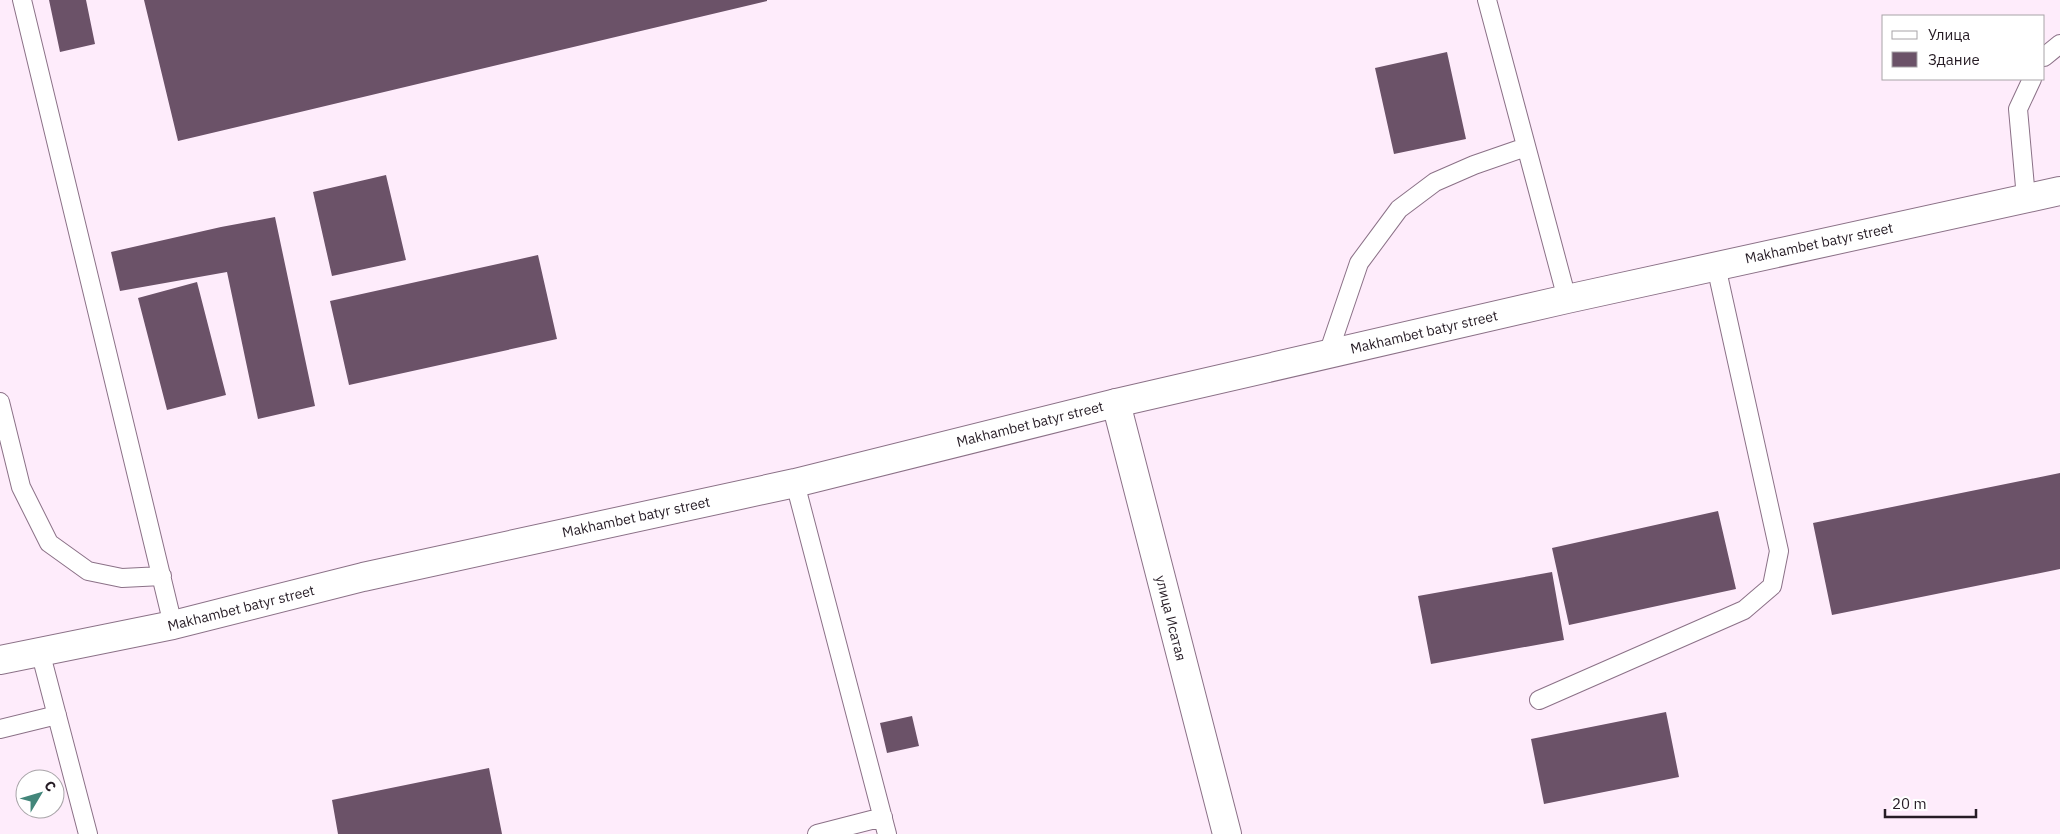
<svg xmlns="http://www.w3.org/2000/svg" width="2060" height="834" viewBox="0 0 2060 834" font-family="'IBM Plex Sans',sans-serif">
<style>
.building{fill:#6b5268}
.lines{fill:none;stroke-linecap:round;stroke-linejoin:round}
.lane-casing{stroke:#8b7187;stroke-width:20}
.street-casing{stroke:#8b7187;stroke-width:30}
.secondary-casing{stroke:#8b7187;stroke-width:30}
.lane{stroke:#fff;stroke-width:18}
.street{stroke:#fff;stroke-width:28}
.secondary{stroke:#fff;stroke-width:28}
.labels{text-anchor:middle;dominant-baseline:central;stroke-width:5;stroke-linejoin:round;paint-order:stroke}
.street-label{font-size:14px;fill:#261c25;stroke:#fff}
</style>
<rect width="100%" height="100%" fill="#feecfb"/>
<path class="building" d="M49 0H86L95 44 60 52Z
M144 0H767V1L178 141Z
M1447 52 1466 139 1394 154 1375 68Z
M386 175 406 260 332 276 313 192Z
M275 217 315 406 258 419 227 272 120 291 111 252 221 227Z
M538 255 557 339 349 385 330 301Z
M197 282 226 395 167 410 138 298Z
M2060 473V569L1832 615 1813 523Z
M1718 511 1736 589 1569 625 1552 548Z
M1552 572 1564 640 1431 664 1418 596Z
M1666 712 1679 777 1544 804 1531 739Z
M912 716 919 746 887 753 880 723Z
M489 768 502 834H338L332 800Z"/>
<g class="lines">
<g class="lane-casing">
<path id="lane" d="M22 0 173 625
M1487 0 1567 299
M2044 57 2060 44
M2026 198 2018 109 2032 79
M1328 354 1359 263 1399 209 1435 182 1474 165 1526 147
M0 402 21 487 49 543 88 571 122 578 162 576
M795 483 887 834
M40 651 88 834
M1539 700 1744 610 1772 586 1779 551 1716 266
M0 729 57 715
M817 834 883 817"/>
</g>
<g class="street-casing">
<path id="street" d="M1116 403 1227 834"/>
</g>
<g class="secondary-casing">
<path id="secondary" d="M0 660 173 625 363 577 795 483 1116 403 1567 299 2060 191"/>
</g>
<use href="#lane" class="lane"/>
<use href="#street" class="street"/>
<use href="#secondary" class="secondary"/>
</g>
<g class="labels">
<g class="street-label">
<text transform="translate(1819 243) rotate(-12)">Makhambet batyr street</text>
<text transform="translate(1424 332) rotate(-13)">Makhambet batyr street</text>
<text transform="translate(1030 424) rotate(-14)">Makhambet batyr street</text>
<text transform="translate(636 517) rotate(-12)">Makhambet batyr street</text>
<text transform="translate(241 608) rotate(-14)">Makhambet batyr street</text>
<text transform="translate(1171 618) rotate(76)">улица Исатая</text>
</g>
</g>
<rect x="1882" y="15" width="162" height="65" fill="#ffffff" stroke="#a8a4a8"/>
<rect x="1892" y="31" width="25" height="8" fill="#ffffff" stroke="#a8a4a8"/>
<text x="1928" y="40" font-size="15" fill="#261c25">Улица</text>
<rect x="1892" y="52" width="25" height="15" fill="#6b5268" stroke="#a8a4a8"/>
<text x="1928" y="65" font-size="15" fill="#261c25">Здание</text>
<g transform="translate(40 794) rotate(52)"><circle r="24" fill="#ffffff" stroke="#a8a4a8"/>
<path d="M0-4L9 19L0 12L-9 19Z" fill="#42867a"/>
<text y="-8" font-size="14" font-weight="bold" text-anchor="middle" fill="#261c25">С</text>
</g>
<path d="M1885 809v8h91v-8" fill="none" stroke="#261c25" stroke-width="2.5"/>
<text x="1892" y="809" font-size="15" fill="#261c25" stroke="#ffffff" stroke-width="4" paint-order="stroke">20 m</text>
</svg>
